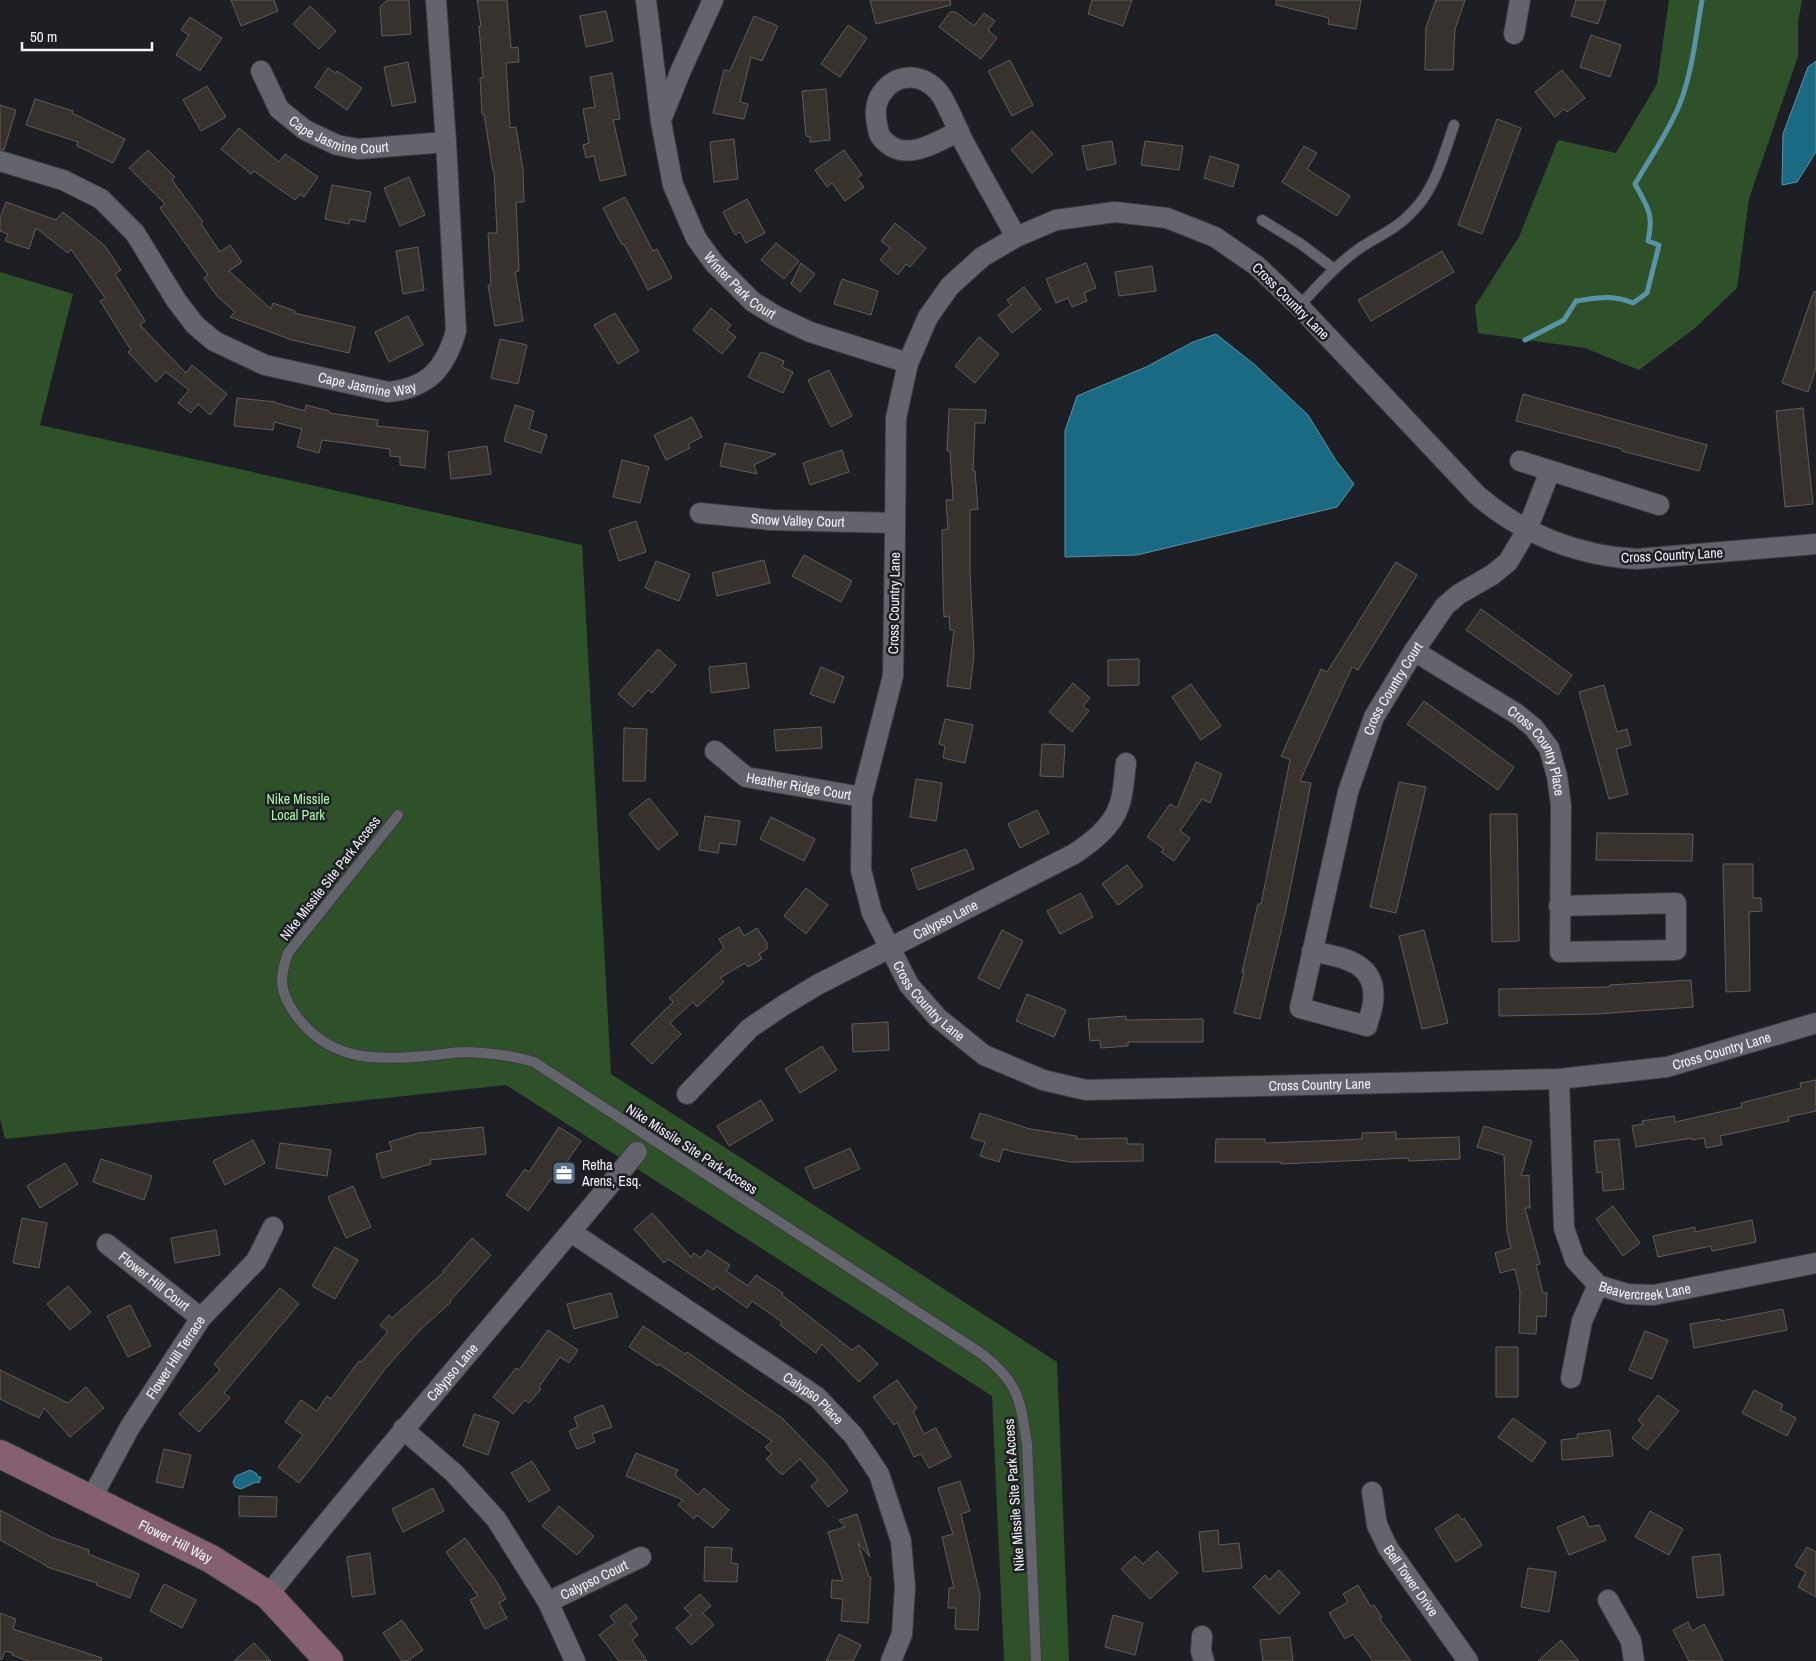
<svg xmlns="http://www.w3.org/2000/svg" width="1816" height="1661" viewBox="0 0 1816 1661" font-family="'Archivo Narrow',sans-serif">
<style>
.green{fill:#2e512a}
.water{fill:#196a82;stroke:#5a93a5}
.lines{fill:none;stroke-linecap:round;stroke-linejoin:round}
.stream{stroke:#5a93a5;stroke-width:5}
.building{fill:#37322e;stroke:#625c58}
.lane-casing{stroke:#3c3d41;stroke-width:12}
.street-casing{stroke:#3c3d41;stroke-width:22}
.secondary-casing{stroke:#3c3d41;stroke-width:30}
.lane{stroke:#64656c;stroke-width:10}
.street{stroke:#64656c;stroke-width:20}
.secondary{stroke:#856072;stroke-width:28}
.labels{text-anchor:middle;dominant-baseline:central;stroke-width:5;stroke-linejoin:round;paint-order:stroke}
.street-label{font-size:14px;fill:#f3f4f8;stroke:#1e1f24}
.park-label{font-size:14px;fill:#aef8a4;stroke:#1e1f24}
.poi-label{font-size:14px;fill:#f3f4f8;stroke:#1e1f24;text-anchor:start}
</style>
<rect width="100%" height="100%" fill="#1e1f24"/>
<path class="green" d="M1669 0H1802L1798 22V56L1749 199 1737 288 1695 328 1639 370 1585 348 1478 333 1475 306 1519 237 1558 140 1616 153 1657 84Z
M0 272 73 294 40 425 582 545 611 1074 1057 1362 1069 1661H1004L992 1396 506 1085 5 1139 0 1118Z"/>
<path class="water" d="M1816 61V152L1797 182 1782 185 1783 134 1808 67Z
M1216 334 1255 365 1308 415 1335 459 1354 484 1337 507 1137 555 1065 557V431L1077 396 1146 367 1193 342Z
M250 1470 256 1473 258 1477H261L259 1483 256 1482 241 1489 235 1487 233 1482 236 1476Z"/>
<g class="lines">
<path class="stream" d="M1525 340 1564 320 1576 301C1597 298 1612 294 1633 303L1647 293 1659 245 1648 241C1654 214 1648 208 1635 184 1650 158 1667 134 1679 106 1692 74 1696 35 1702 0"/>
</g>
<path class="building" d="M231 0H274L278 11 241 26Z
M387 0H409L411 34 382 36 380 7Z
M477 0H507L511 48 518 47 519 62 506 63 510 128 516 127 523 170 524 202H516L519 271 515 272 523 321 495 326 488 285H491L488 233H497L494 170 493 171 484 114H482L480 78H483L479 26H481Z
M870 0H950L951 5 876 24Z
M1092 0H1132L1123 26 1088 14Z
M1276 0H1361L1356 29 1328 24 1329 18 1276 5Z
M1436 0H1465L1455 29 1453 70H1425L1426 27Z
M1576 0H1606L1598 24 1571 16Z
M310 6 336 31 319 49 293 24Z
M606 11 613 41 586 47 580 16Z
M950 12H956L974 26 984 13 995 21 988 30 997 38 981 59 939 27Z
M754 16 778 26 762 61 751 57 740 102 748 104 744 119 713 113 724 70 730 71Z
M190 17 222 38 200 71 176 55 189 35 181 30Z
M848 25 867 38 840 77 821 64Z
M1591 35 1621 45 1610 77 1580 67Z
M1010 60 1033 105 1012 116 988 71Z
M408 62 416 102 392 106 384 67Z
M328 68 336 73 337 71 362 88 347 110 315 87Z
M1562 70 1585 98 1567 112 1564 109 1555 117 1535 92Z
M612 73 620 119 613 120 626 175 600 181 594 156 586 158 583 145 589 143 583 109 595 107 590 77Z
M207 86 226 117 201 131 183 100Z
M826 89 830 140 810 142V137L806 136 802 91Z
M35 99 73 111 72 113 125 139 113 163 77 146 78 142 26 125Z
M0 105 16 110 4 150 0 149Z
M1497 119 1521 128 1482 234 1458 225Z
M239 128 279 162 285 154 318 177 304 197 300 194 295 200 254 171 251 174 221 149Z
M1032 131 1053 154 1032 173 1011 150Z
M734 139 738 179 714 182 710 142Z
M1112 141 1116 164 1087 170 1082 146Z
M1145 141 1183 146 1179 170 1141 165Z
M1304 146 1317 153 1307 169 1350 196 1337 216 1282 182Z
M148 150 175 177 172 180 203 222 201 224 220 252 230 245 242 262 229 271 271 309 273 303 295 311 294 313 355 327 349 353 292 340 230 317 235 312 217 296 204 278 208 275 160 208 165 204 129 168Z
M844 150 862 175 857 178 864 187 845 201 832 183 827 187 815 170Z
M1210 156 1239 165 1233 187 1204 178Z
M409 177 425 215 400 226 384 188Z
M332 185 371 192 365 222 350 219 349 224 325 219Z
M625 197 653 251 657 249 672 278 648 290 624 244 622 245 603 208Z
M747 199 765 233 746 243 740 232 735 235 723 212Z
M6 202 56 220 63 212 105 246 121 270 115 274 145 321 140 325 186 373 192 365 227 394 210 415 198 404 191 413 178 403 189 390 166 372 156 382 128 352 131 350 100 301 105 298 71 249 68 253 36 228 29 249 5 241 8 234 0 231V218Z
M895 223 926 248 910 267 906 264 898 275 880 260 890 248 881 241Z
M776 243 799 261 784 279 761 260Z
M418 247 424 290 403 294 396 251Z
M1442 251 1454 272 1371 321 1358 300Z
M801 263 815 274 800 292 791 284Z
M1086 263 1096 288 1084 293 1087 301 1072 307 1068 298 1056 303 1046 279Z
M1152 266 1156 291 1119 296 1115 272Z
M842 279 878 291 871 315 834 304Z
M1024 287 1041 309 1012 333 998 315 1011 305 1007 300Z
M1814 291 1816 292V368L1808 392 1782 383Z
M711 308 731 325 727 330 736 337 722 354 693 330Z
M615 313 639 351 618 364 594 325Z
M408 316 423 345 389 362 375 332Z
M979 337 999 354 975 383 955 366Z
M500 339 527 345 518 384 491 378Z
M760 353H765L784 361 782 367 793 372 783 393 748 377Z
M829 370 852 416 831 427 808 380Z
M1523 394 1707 445 1699 471 1622 451V449L1516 421Z
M237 398 276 402V403L305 411 306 405 329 411V413L378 420 377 426 428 431 425 468 400 465V457L390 456V449L322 440 319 453 297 447 302 429 274 422 273 430 234 426Z
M515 405 534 411 529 429 547 435 541 453 504 441Z
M1803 408 1813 504 1785 507 1776 411Z
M949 409 986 410 985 423H975L973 471H975L978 509 970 510V572L974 655 970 689 947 686 954 630H950L949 616 944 617 943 593 942 530 948 529 946 500H953L950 451H947Z
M692 417 702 437 688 444 690 448 666 460 654 435Z
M725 443 776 454 754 465 757 474 720 466Z
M487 446 491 474 451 479 448 452Z
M842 450 849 472 810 485 803 463Z
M622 460 649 467 640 503 613 497Z
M636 521 646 552 619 561 609 530Z
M804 555 852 581 841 602 792 576Z
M764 560 770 583 717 596 712 573Z
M656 561 690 574 679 601 645 588Z
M1396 562 1417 575 1358 670 1352 667 1300 781 1311 783 1286 910 1260 1019 1234 1013 1244 972H1242L1258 904H1261L1290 760 1281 756 1321 669 1327 672Z
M1481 609 1572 675 1558 695 1466 630Z
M658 649 676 665 652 693 648 690 633 707 618 694Z
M1139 659V685L1108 686V660Z
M746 663 749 688 711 693 709 667Z
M821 667 844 677 834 703 810 694Z
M1073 683 1090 698 1083 706 1089 711 1072 732 1049 712Z
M1191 684 1221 726 1201 740 1172 697Z
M1604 685 1617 732 1627 729 1631 745 1616 749 1628 794 1609 799 1579 692Z
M1424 701 1514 767 1498 790 1407 724Z
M945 719 973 725 965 763 943 758 945 746 939 744Z
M821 727 822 748 776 751 774 730Z
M624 728 647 729 645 781H623Z
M1042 744 1065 745 1063 777 1040 776Z
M1196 762 1222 774 1210 803 1202 799 1180 831 1190 838 1174 861 1161 852 1164 849 1147 837 1170 804 1177 808Z
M916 779 942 783 936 821 910 817Z
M1399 782 1426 787 1396 913 1370 907Z
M649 798 678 834 658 850 629 814Z
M1037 810 1049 833 1020 848 1008 824Z
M1490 814H1517L1519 941 1492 942Z
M705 816 740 821 736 845 720 843 718 853 699 850Z
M771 817 815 839 804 861 760 839Z
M1597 833 1693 834 1692 861 1596 860Z
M966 849 974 869 918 890 911 869Z
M1723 864H1753V898H1761L1762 911 1749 912 1750 991 1726 992Z
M1127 865 1143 886 1118 905 1102 884Z
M806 888 828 905 806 934 784 916Z
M1081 893 1093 917 1060 934 1047 911Z
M739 927 744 936 757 928 767 943V949L759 954 762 959 748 967 745 963 720 978 724 982 697 1007 693 1002 670 1023 681 1034 652 1064 631 1044 673 1002 669 998 724 948 719 939Z
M1002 930 1023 941 999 989 978 978Z
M1424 930 1448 1023 1422 1029 1399 936Z
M1691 980 1693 1007 1597 1014 1499 1016V989L1610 987V985Z
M1027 994 1066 1010 1054 1037 1016 1021Z
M1126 1016V1020L1203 1019V1042H1128V1046L1101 1048 1100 1040 1090 1041 1088 1019Z
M888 1022 889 1050 853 1052 852 1024Z
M822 1046 837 1070 800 1093 785 1069Z
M1816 1080V1111L1788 1117 1789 1121 1720 1136 1722 1145 1706 1148 1704 1138 1692 1140V1138L1636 1147 1632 1126 1643 1124 1642 1121 1674 1116 1675 1122 1742 1107 1741 1103 1801 1088 1800 1083Z
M761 1100 773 1120 729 1146 717 1126Z
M980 1113 1030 1129 1077 1136 1076 1139 1127 1138V1144H1143V1161L1070 1162 1014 1152 1003 1149 999 1162 980 1156 985 1142 971 1138Z
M1484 1126 1532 1141 1521 1176 1529 1175 1530 1208H1525L1540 1264 1536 1265 1543 1293H1547L1546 1317 1537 1316 1536 1334 1519 1333 1520 1291 1515 1269 1500 1273 1495 1253 1511 1248 1507 1231 1504 1155 1477 1147Z
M483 1127 486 1154 430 1160 431 1164 382 1178 376 1154 392 1150 389 1142 422 1132V1133Z
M559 1127 581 1141 562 1169 559 1168 528 1211 506 1195 525 1169 529 1172Z
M1396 1132V1139L1459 1137 1460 1159 1409 1161 1408 1158 1281 1164V1162H1215L1216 1139H1265V1143L1344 1140 1362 1139V1133Z
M1619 1139 1624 1189 1603 1191 1602 1172 1597 1173 1594 1141Z
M253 1140 265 1163 225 1185 213 1161Z
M280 1143 331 1150 327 1176 276 1168Z
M850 1148 860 1169 814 1189 805 1168Z
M101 1159 152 1176 144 1200 93 1182Z
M65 1163 78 1184 40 1208 27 1186Z
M353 1186 371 1227 346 1238 328 1197Z
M1613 1206 1640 1243 1623 1256 1596 1219Z
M652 1213 691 1257 694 1253 701 1258 707 1250 730 1265 726 1271 748 1286 756 1275 783 1293 782 1295 852 1350 859 1345 878 1364 859 1382 822 1344 816 1353 780 1325 782 1322 752 1301 747 1308 716 1286 714 1290 668 1259 664 1263 634 1229Z
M22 1218 47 1223 39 1268 13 1263Z
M1752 1220 1756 1242 1712 1251 1711 1246 1658 1257 1653 1236 1695 1227V1232Z
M216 1230 220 1255 175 1263 171 1238Z
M472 1238 491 1255 450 1301 451 1302 420 1330 385 1369 325 1450 299 1483 278 1467 303 1435 285 1422 301 1400 317 1411 327 1396 331 1399 359 1361 361 1362 388 1332 380 1325 389 1315 392 1318 444 1272 443 1271Z
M335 1247 358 1260 335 1299 312 1286Z
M68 1286 91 1312 70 1330 47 1304Z
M280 1288 299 1304 224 1393 230 1398 199 1432 179 1414 220 1370 214 1364Z
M611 1293 618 1317 574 1329 567 1304Z
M130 1305 151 1346 128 1357 107 1316Z
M1783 1309 1787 1330 1694 1348 1690 1324 1720 1319 1721 1321Z
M643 1326 685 1354 687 1352 783 1419 826 1463 848 1491 828 1507 811 1486 818 1480 800 1459 782 1475 766 1459 772 1454 765 1447 772 1441 659 1364 658 1366 629 1347Z
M548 1330 578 1350 569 1363 560 1357 539 1387 541 1389 529 1403 525 1400 513 1414 493 1397 516 1368 519 1370Z
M1645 1331 1668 1340 1652 1379 1629 1370Z
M1496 1347H1518V1397H1496Z
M0 1370 68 1403 86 1387 104 1408 70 1437 44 1408 39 1418 0 1399Z
M897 1380 917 1408 913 1411 924 1434 936 1428 951 1457 929 1468 921 1454 914 1457 897 1422 894 1425 873 1397Z
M1754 1390 1783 1405 1780 1410 1796 1418 1787 1436 1742 1413Z
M1658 1395 1679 1411 1647 1450 1632 1438 1643 1425 1638 1420Z
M603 1405 612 1427 592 1434 595 1442 577 1449 569 1431 578 1427 574 1417Z
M474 1414 499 1422 488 1455 463 1446Z
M1513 1418 1546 1442 1532 1462 1498 1437Z
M1610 1430 1613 1456 1562 1460 1561 1440 1578 1438 1577 1434Z
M164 1449 191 1455 183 1488 156 1482Z
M636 1453 678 1470 675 1475 698 1495 704 1488 729 1510 713 1528 697 1515 694 1519 678 1505 683 1500 626 1476Z
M532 1461 550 1490 529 1502 511 1473Z
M960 1481 970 1511 961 1514 980 1595 978 1630 955 1629 956 1608H948L949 1588H954L942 1537 953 1534 938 1488Z
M433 1488 444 1511 403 1532 392 1509Z
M239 1496 277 1497 276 1517 239 1516Z
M559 1506 594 1536 577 1555 542 1526Z
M0 1510 51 1537 89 1550 88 1554 139 1574 130 1598 96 1585 97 1583 47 1567V1566L0 1540Z
M1650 1511 1683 1529 1669 1555 1635 1537Z
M857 1514 870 1557 858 1543 869 1577H871L868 1623 841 1621 843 1599 831 1598 832 1580 843 1581 828 1532 845 1527 839 1520Z
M1458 1514 1462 1520 1464 1518 1482 1545 1456 1562 1435 1529Z
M1584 1516 1589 1527 1599 1525 1606 1540 1569 1555 1557 1527Z
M1218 1530 1219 1545 1239 1543 1242 1568 1203 1572 1199 1532Z
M465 1538 497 1582 506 1599 499 1603 507 1618 485 1629 470 1600 478 1596 446 1552Z
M705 1547 732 1548 731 1563 738 1564 737 1582 704 1581Z
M1807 1547 1816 1552V1597L1798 1587 1806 1572 1795 1566Z
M1157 1551 1178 1573 1150 1599 1121 1569 1135 1556 1143 1564Z
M370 1553 375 1594 352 1597 347 1557Z
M1720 1554 1724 1595 1697 1598 1692 1557Z
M1528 1568 1556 1572 1549 1612 1521 1607Z
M1279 1570 1300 1593 1279 1614 1253 1587 1265 1575 1269 1580Z
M164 1584 196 1600 182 1628 150 1611Z
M1358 1585 1371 1607 1374 1605 1382 1617 1379 1618 1411 1661H1373L1353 1634 1345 1639 1329 1613 1348 1602 1343 1594Z
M700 1594 711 1606 703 1613 714 1625 691 1645 676 1628 691 1615 684 1608Z
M626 1604 637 1618 630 1624 638 1635 632 1640 647 1661H619L599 1635 615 1623 610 1616Z
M0 1613 16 1619 13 1629 102 1658 101 1661H28L12 1655 13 1653 5 1651 2 1659H0Z
M1113 1615 1143 1623 1135 1655 1105 1647Z
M402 1620 423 1650 407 1661H402L383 1633Z
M1688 1622 1692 1631 1704 1624 1723 1661H1689L1673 1630Z
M839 1634 861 1645 853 1661H826Z
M1290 1637 1293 1661H1263L1260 1640Z
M1561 1640 1579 1661H1538Z
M254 1643 271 1661H234Z"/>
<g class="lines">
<g class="lane-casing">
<path id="lane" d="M1262 220 1301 244 1334 269
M1299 306C1318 286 1337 264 1360 248 1378 236 1398 228 1413 211 1435 189 1444 154 1454 125
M398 815 288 953C279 978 279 991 295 1014 328 1060 373 1061 425 1056 439 1055 453 1052 467 1052 490 1053 512 1055 534 1062L982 1354C1019 1383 1020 1399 1027 1444L1036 1661"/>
</g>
<g class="street-casing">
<g id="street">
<path id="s1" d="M646 0 661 122 673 185 696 238 714 263 753 302 776 316 810 332 908 363"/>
<path d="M1514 34 1520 0"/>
<path id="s2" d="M261 71 279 109 305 130 337 145 358 149 446 142"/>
<path d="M661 120 681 70 713 0"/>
<path d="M959 131C939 141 908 161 888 144 882 139 879 136 878 129 875 116 874 104 882 93 896 73 920 73 937 90 945 98 956 126 961 137 979 171 998 204 1016 237"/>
<path id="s3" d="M0 161 63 180 101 199 135 233 176 300 195 325 214 341 265 365 388 392C428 388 445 369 456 331L446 142 436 0"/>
<path d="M1520 461 1659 505"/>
<path id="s4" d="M700 513 771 520 895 523"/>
<path id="s5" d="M1816 544 1637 559C1578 556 1522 534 1477 495L1299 306 1257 266 1215 237 1167 218 1115 212 1056 220 1016 237 982 257 950 286 928 317 908 363 896 418 895 536 893 676 862 797 861 870 872 913 909 985 938 1018 984 1055 1043 1080 1086 1090 1559 1079 1667 1067 1816 1023"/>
<path id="s6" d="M1414 651 1517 714 1534 728 1549 748 1557 776 1561 805 1560 952 1676 950V903L1559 906"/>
<path id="s7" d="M715 751 746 777 862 797"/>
<path id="s8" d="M1312 951C1344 958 1378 962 1373 1003 1372 1010 1369 1018 1367 1026L1300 1008 1348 792 1374 717 1414 651 1445 606 1459 594 1492 575 1508 562 1527 530 1550 471"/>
<path id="s9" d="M1559 1079 1564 1228 1575 1260 1598 1285 1627 1294 1654 1295 1816 1263"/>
<path id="s10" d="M687 1094 750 1028 784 1005 817 985 1074 854C1092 842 1112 827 1119 806 1124 793 1124 776 1126 763"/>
<path id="s11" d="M571 1232 817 1397 853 1435 879 1474 901 1541 905 1587 902 1634 891 1661"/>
<path id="s12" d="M107 1244 201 1318"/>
<path d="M1571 1378 1582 1321 1598 1285"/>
<path d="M403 1429 454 1473 496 1519 548 1602 575 1661"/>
<path id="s13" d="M1372 1492 1377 1525 1388 1548 1468 1661"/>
<path id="s14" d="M91 1499 130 1427 201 1318 256 1261 273 1227"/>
<path id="s15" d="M268 1595C388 1445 515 1300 637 1152"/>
<path d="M1608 1600 1631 1641 1634 1661"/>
<path id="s16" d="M548 1602 641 1557"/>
<path d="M1202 1636 1201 1651 1204 1661"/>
</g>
</g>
<g class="secondary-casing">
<g id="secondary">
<path id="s17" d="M0 1454 211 1559 268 1595 329 1661"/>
</g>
</g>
<use href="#lane" class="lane"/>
<use href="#street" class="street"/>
<use href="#secondary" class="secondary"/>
</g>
<defs>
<g id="office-square" transform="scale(1.25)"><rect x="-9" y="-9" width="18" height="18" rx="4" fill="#5c6f8a" stroke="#1e1f24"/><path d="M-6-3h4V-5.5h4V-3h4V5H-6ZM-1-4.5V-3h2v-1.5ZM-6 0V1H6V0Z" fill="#fff"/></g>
</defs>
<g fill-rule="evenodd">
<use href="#office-square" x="564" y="1173"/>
</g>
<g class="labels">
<g class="street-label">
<text stroke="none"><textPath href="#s2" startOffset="110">Cape Jasmine Court</textPath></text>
<text stroke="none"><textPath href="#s1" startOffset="310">Winter Park Court</textPath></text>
<text transform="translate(1291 301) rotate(45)">Cross Country Lane</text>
<text stroke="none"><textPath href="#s3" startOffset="452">Cape Jasmine Way</textPath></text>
<text stroke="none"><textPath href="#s4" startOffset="98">Snow Valley Court</textPath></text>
<text transform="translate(1672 555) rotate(-3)">Cross Country Lane</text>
<text transform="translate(894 603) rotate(-89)">Cross Country Lane</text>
<text stroke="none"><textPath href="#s8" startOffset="519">Cross Country Court</textPath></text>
<text stroke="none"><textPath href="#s6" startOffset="164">Cross Country Place</textPath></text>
<text stroke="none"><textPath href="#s7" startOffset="94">Heather Ridge Court</textPath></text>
<text transform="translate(330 878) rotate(-52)">Nike Missile Site Park Access</text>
<text stroke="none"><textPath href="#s10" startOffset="315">Calypso Lane</textPath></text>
<text stroke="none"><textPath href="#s5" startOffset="1764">Cross Country Lane</textPath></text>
<text stroke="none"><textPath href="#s5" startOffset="2589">Cross Country Lane</textPath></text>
<text stroke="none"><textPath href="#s5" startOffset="2184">Cross Country Lane</textPath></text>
<text transform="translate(692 1149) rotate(33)">Nike Missile Site Park Access</text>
<text stroke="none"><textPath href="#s12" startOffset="60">Flower Hill Court</textPath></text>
<text stroke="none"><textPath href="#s9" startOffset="265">Beavercreek Lane</textPath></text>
<text stroke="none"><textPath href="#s14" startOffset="165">Flower Hill Terrace</textPath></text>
<text stroke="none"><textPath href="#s15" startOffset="289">Calypso Lane</textPath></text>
<text stroke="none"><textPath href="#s11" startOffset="294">Calypso Place</textPath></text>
<text transform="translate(1014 1495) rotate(-94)">Nike Missile Site Park Access</text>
<text stroke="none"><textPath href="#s17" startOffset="196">Flower Hill Way</textPath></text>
<text stroke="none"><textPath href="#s16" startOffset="51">Calypso Court</textPath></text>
<text stroke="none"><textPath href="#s13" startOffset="99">Bell Tower Drive</textPath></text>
</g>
<g class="park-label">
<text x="298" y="799">Nike Missile<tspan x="298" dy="16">Local Park</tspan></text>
</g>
<g class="poi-label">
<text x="582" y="1165">Retha<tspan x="582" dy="16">Arens, Esq.</tspan></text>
</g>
</g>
<path d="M22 42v8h130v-8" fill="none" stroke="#f3f4f8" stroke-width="2.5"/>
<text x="30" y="42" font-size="15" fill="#f3f4f8" stroke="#1e1f24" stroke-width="4" paint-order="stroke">50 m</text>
</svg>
